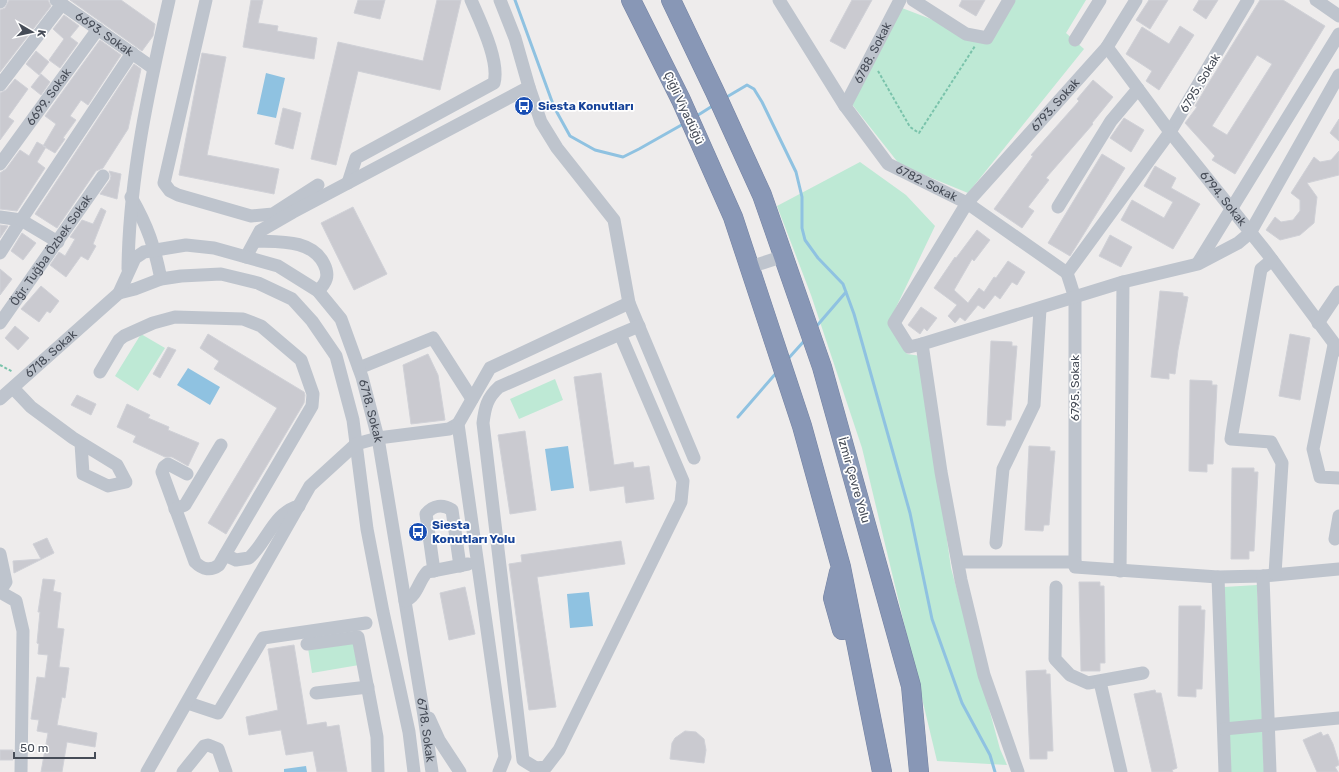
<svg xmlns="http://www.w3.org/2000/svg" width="1339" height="772" viewBox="0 0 1339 772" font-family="Rubik,sans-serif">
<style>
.green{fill:#bee9d5}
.water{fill:#8fc2e1}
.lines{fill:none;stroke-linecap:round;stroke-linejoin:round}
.stream{stroke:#8fc2e1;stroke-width:3}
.building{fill:#cacad0;stroke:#d0d1d7;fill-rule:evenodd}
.highway-casing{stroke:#7482a2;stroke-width:20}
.path{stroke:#7ac3ab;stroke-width:2;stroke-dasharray:3 2;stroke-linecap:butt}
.minor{stroke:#bec4cd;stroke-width:13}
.highway{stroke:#8897b6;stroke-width:19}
.labels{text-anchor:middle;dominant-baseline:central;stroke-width:3.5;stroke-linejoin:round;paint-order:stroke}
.street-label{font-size:12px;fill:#464c57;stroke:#fff}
.transit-label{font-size:12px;font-weight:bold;fill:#164399;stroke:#fff;text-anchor:start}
</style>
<rect width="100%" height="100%" fill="#eeecec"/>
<path class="green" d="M1013 0H1086L1066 33 1084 49 968 193 900 165 851 103 902 8 988 41Z
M860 162 906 195 935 226 890 320 907 354 921 356 951 568 1000 749 1007 765 937 761 862 448 811 295 777 206Z
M141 334 165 348 138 391 115 376Z
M555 379 563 400 519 419 510 399Z
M1257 585 1264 772H1231L1224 587Z
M355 641 359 665 312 673 308 648Z"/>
<path class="water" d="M266 73 285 78 276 118 257 114Z
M188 368 220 387 210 405 177 385Z
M568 446 574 488 551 491 545 449Z
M589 592 593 626 570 628 567 594Z
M306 766 307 772H284V769Z"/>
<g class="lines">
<path class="stream" d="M515 0 554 107 570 136 595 150 623 157 639 149 685 123
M725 98 747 85 754 89 762 102 796 172 802 197V228L805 240 818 258 843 284 854 314 910 513 932 619 962 703 990 755 995 772
M695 117 714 105
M815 328 846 292
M787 360 805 340
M738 417 777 372"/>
</g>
<path class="building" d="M9 0H48L51 6 0 72V10L5 8Z
M70 0H121L155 24 153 36 142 51Z
M251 0H263L258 23 278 26 277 31 317 38 314 59 243 47Z
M358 0H385L380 19 354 13Z
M437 0H461L440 90 358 71 336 165 311 159 338 42 423 61Z
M852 0H872L845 49 830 41Z
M962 0H985L976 16 959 6Z
M1149 0H1168L1150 29 1136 20Z
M1199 0H1218L1206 19 1193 10Z
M1260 0H1283L1325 26 1235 174 1212 160 1215 156 1185 123 1197 107 1195 106 1208 84ZM1257 55 1272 64 1227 135 1212 126Z
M64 15 79 26 70 37 78 43 60 68 49 60 64 39 53 29Z
M1180 26 1194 35 1159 90 1146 81 1152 71 1126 54 1142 27 1169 44Z
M100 40 121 55 88 105 81 100 70 116 76 120 63 138 65 139 55 153 43 146 56 124 45 116Z
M36 51 49 62 39 75 26 64Z
M202 53 226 57 207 155 279 169 274 194 179 175Z
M134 64 141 69 128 129 103 168 96 171 57 228 35 214Z
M41 74 50 82 41 95 31 87Z
M15 79 28 89 8 117 14 121 0 140V93L6 90Z
M1093 80 1113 97 1092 123 1093 124 1046 178 1049 180 1028 207 1034 211 1022 228 994 209 1033 156 1031 155 1079 101 1077 99Z
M283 108 301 113 293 149 275 144Z
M1124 118 1144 130 1131 152 1110 138Z
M1339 119V141L1330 133Z
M37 142 46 147 37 162 45 168 17 211 0 209V173L6 169 20 150 29 156Z
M1339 151V175L1307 183 1317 197 1314 223 1300 235 1280 240 1266 230 1275 217 1281 222 1293 220 1300 211V200L1291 193 1314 157 1320 162 1331 160Z
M1102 154 1125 168 1070 256 1048 243Z
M1155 166 1176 178 1171 188 1200 204 1173 249 1121 220 1132 200 1164 218 1173 202 1144 186Z
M109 171 121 174 117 199 100 194 110 180 111 176Z
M353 207 387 274 354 290 321 223Z
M101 208 106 211 93 244 96 246 88 260 81 256 66 277 50 265 59 252 65 256 75 239 70 237 82 220 93 224Z
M0 225 8 226 0 238Z
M977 230 990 240 974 261 972 259 954 290 968 303 979 288 984 292 994 277 996 278 1008 261 1025 272 1017 285 1012 282 1000 299 995 295 984 309 978 305 965 321 960 317 955 323 948 316 957 305 934 288 955 257 956 258Z
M22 233 36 243 23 260 11 251Z
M1110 235 1132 247 1121 267 1099 256Z
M0 269 12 279 0 295Z
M41 286 59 301 50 313 47 311 39 322 21 309Z
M1160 291 1183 293V296L1188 297 1178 350 1175 374 1169 373V379L1151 377Z
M921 307 937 318 927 331 924 328 920 334 908 325Z
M15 326 29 338 18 350 5 338Z
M208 334 304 392 305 395 304 403 226 534 208 523 277 408 214 369 219 361 200 348Z
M1290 334 1310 338 1300 400 1279 396Z
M991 341 1012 342V346H1017L1011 420H1006L1005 426 987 425Z
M168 347 176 350 160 378 153 374Z
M428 354 438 375 445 420 411 424 403 365Z
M601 373 614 465 633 462 634 468 649 466 654 499 626 503 624 486 590 491 574 377Z
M1190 380 1212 381V385H1217L1213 464H1207V472L1189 471Z
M77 395 96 404 91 415 71 405Z
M127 404 150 415 148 418 169 427 168 430 199 443 188 466 172 457H165L133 442 136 436 117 427Z
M525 431 536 510 510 514 498 435Z
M1029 446 1050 447V451H1055L1049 525H1044L1043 531 1025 530Z
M1232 468H1254V472H1258L1254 551H1249V559H1231Z
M47 538 54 553 14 573 13 561 41 559 33 544Z
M621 541 625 564 537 577 556 707 529 710 509 564 522 562 521 555Z
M43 579 55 580 53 591 61 593 57 628 64 629 59 667 69 668 65 698 62 697 57 725 97 733 95 747 67 742 62 772H41L48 733 37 731 39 720 31 719 37 677 45 678 48 655 38 654 39 644 37 643 40 612H38Z
M1079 582H1100V586H1104L1105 663H1100V671H1081Z
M465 587 475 634 449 640 440 593Z
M1179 606H1201V610H1205L1202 689H1196V697L1178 696Z
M294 645 307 725 326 722 327 727 339 725 347 772H317L313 751 286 755 281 730 249 735 246 717 278 710 268 649Z
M1046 670V674H1050L1053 751H1047V759H1030L1026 671Z
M1155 690 1156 693H1161L1173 748 1177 768 1172 770 1173 772H1152L1134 694Z
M685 731 696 732 704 739 706 750 704 763 670 759 672 743 675 738Z
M1321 732 1323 736 1328 734 1333 744 1339 763V765L1335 767 1338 772H1317L1303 740Z
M0 750H13V760H0Z"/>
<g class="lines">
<g class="highway-casing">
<path id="highway" d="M631 0 681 100 733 217 802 426 841 567 882 772
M671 0 715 92 762 195 822 367 911 686 919 772
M839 572 833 598 842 630"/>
</g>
<path class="path" d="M878 71 910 127 919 133 975 46
M0 365 13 372"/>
<g class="minor">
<path id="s1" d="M56 0 153 68"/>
<path d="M206 0 164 183 170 191 178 195 251 216 273 214 318 185"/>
<path d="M500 0 515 38 529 87 541 122 557 148 614 220 629 303 694 458"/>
<path id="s2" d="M779 0 845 106 888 164 967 203 1067 273"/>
<path d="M913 0 966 34 987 38 1009 0"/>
<path d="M1248 0 1170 132 1067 273 1075 298V567L1218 577 1263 576 1339 569"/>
<path d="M1316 0 1339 16"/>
<path d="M0 2 1 0"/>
<path d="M1075 40 1100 0"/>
<path id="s3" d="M1107 47 1170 132 1267 253 1339 350"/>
<path d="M0 85 62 4"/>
<path id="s4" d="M845 106 900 0"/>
<path id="s5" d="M0 164 98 29"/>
<path d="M348 183 356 158 494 83C500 61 480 21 471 0"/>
<path d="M131 197C148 227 154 245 161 279"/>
<path d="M1058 207 1111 121 1138 89"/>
<path d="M0 217 21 220 0 253"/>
<path d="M255 241C279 242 312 239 324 264 330 276 326 283 318 291"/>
<path d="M58 242 21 220 132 53"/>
<path d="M246 257 260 231 293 212 529 87"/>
<path d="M1272 260 1261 269 1231 439 1271 442 1282 463 1275 574"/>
<path d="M1198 263 1339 34"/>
<path d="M750 267 784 256"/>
<path d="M128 269C129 178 149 88 169 0"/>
<path d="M119 293 135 289 161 279 181 276 221 274 258 283 292 299 312 321 336 356 353 420 367 529 383 612 409 732 414 772"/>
<path id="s6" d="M0 323 103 176"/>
<path d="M1318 323 1339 292"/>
<path d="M620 334 683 481 681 502 559 750 546 767 536 768 523 760 483 423C485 407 487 398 499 387L620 334 639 326"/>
<path id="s7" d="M922 344 909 347 894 323 967 203 1107 47 1136 0"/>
<path d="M1334 345 1313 449 1320 477 1339 478"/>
<path d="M359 368 433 338 472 399"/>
<path d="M100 372 119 340 124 336 153 323 175 317 243 319 261 326 301 360 313 394 312 406 219 565C211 571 203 570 195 562L162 472 164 467 168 464 187 474"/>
<path d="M13 388 31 407 73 438 117 465 126 482 108 486 83 474 81 443"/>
<path id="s8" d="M0 399 119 293 135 258 144 252 186 245 214 248 278 266 318 291 341 319 362 377 378 438 424 716 432 772"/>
<path d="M175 509 185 505 221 445"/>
<path d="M1335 539 1339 516"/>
<path d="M996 543 1003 469 1034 405 1040 309"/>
<path d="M0 554 6 582 0 591"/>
<path d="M225 555 236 560 249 558C267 542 274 512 299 506"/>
<path d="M958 562H1075"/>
<path d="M434 571 426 514C433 505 443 504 452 510L460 566"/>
<path d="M1120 571 1123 282"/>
<path d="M1263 576 1270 772"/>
<path d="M1218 577 1225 772"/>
<path d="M1056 587 1055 659 1070 675 1088 683 1143 673"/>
<path d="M0 592 16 601 23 631 21 772"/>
<path d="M405 601C418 595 418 582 427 572L468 564"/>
<path d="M307 644 358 637 377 737 378 772"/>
<path d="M1100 682 1121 772"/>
<path d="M316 693 368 687"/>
<path d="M188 703 218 713 263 638 366 623"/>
<path d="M429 718 439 740 460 772"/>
<path d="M1224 729 1339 718"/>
<path d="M147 772 310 486 356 444 378 438 449 429 458 424"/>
<path d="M183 772 204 746 208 745 218 749 226 772"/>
<path d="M499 772 505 757 458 424 490 368 629 303"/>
<path d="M1018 772 984 675 961 580 941 472 922 344 1123 282 1198 264 1238 243 1250 233 1339 75"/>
</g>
<use href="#highway" class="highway"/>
</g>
<defs>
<g id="bus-disc" transform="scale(1)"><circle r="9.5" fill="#1a4fb4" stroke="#fff"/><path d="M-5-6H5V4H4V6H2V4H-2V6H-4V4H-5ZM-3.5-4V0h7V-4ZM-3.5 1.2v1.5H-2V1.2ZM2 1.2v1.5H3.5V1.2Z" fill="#fff"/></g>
</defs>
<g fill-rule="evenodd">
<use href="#bus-disc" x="524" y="106"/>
<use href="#bus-disc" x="418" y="532"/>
</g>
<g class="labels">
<g class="street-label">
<text stroke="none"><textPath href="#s1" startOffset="59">6693. Sokak</textPath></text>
<text stroke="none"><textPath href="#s4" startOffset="60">6788. Sokak</textPath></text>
<text transform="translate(1200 83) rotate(-59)">6795. Sokak</text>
<text stroke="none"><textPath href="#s5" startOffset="83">6699. Sokak</textPath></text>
<text stroke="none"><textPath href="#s7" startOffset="314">6793. Sokak</textPath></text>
<text transform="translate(684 108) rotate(65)">Çiğli Viyadüğü</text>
<text stroke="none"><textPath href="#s2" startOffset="240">6782. Sokak</textPath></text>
<text stroke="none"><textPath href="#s3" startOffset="191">6794. Sokak</textPath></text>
<text stroke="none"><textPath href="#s6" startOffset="89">Öğr. Tuğba Özbek Sokak</textPath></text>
<text stroke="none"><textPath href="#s8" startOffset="68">6718. Sokak</textPath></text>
<text transform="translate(1075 388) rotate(-90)">6795. Sokak</text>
<text stroke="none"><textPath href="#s8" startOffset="526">6718. Sokak</textPath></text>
<text transform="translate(854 480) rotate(74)">İzmir Çevre Yolu</text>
<text stroke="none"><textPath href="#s8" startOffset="850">6718. Sokak</textPath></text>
</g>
<g class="transit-label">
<text x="538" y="106">Siesta Konutları</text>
<text x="432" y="525">Siesta<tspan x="432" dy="14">Konutları Yolu</tspan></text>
</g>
</g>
<g transform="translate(32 32) rotate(99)" stroke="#ffffff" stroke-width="3" paint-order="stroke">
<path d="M0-3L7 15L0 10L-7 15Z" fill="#464c57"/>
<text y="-6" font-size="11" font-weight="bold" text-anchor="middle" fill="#464c57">K</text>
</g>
<path d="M14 752v6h81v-6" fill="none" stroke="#464c57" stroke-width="2"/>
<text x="20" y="752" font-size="12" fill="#464c57" stroke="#ffffff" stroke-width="3" paint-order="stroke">50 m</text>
</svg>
